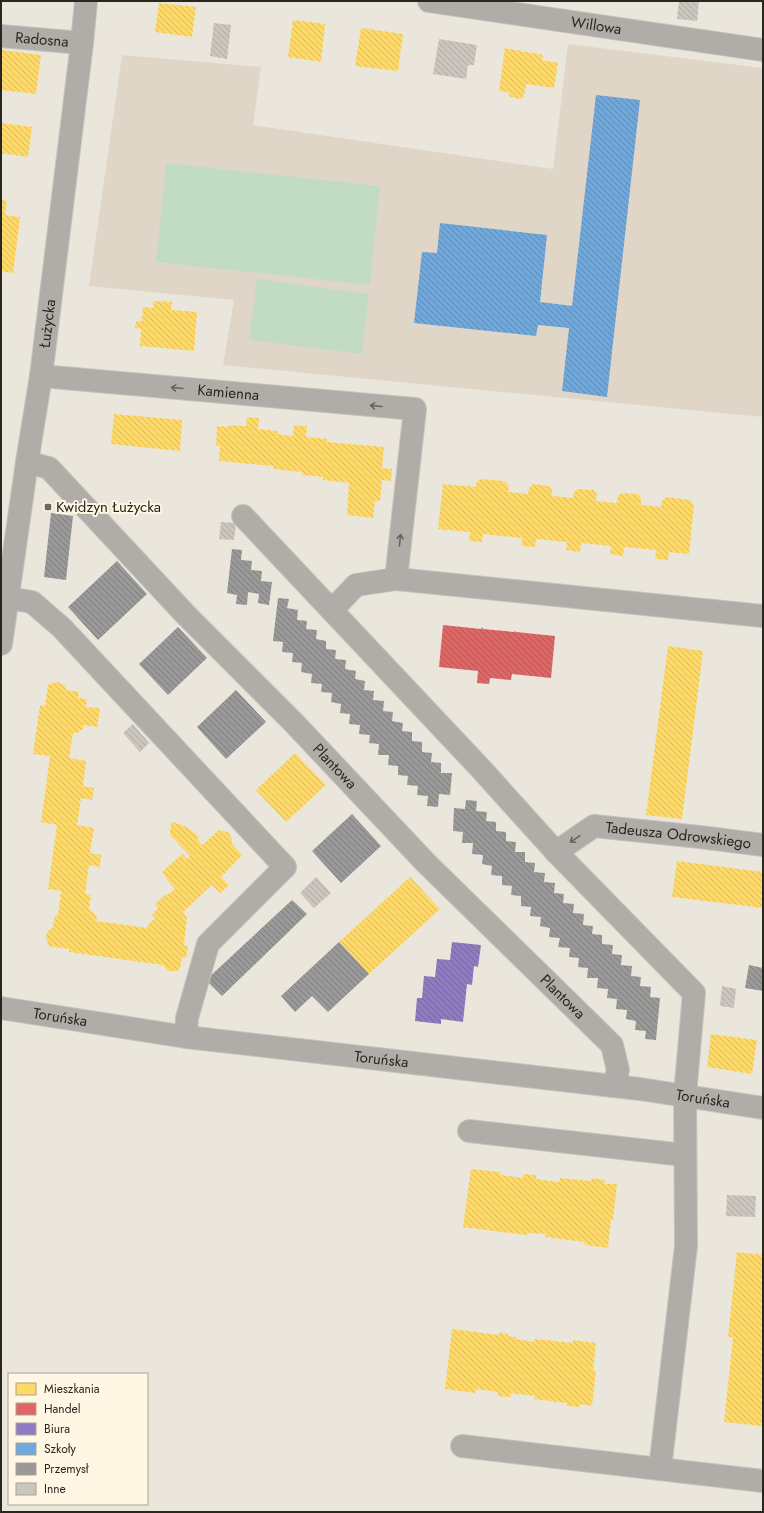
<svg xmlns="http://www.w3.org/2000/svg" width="764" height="1513" viewBox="0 0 764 1513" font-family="Jost,sans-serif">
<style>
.education{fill:#e0d6c8}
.grass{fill:#c1dcc2}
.homes{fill:url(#homes-back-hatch)}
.shops{fill:url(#shops-back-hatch)}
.offices{fill:url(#offices-back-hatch)}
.schools{fill:url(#schools-back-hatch)}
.industry{fill:url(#industry-back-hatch)}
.building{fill:url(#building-back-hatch)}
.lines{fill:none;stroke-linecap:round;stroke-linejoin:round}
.minor-casing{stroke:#c6c3bc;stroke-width:24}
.minor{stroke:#b0ada9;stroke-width:22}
.oneway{stroke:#66635d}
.poi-dot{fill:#6d6961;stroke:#fff6e3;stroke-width:1.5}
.labels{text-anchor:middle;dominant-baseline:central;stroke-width:4;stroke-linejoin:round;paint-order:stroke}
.street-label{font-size:15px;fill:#29261f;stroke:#fff6e3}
.poi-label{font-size:15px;fill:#29261f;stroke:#fff6e3;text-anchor:start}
</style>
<defs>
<pattern id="homes-back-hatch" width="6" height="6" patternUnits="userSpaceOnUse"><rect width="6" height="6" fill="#ffd966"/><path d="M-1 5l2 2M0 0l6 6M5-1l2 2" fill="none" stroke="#dbba58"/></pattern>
<pattern id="shops-back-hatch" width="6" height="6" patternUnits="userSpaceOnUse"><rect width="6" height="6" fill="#e06666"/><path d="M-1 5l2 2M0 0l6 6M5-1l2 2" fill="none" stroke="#b65453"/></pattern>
<pattern id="offices-back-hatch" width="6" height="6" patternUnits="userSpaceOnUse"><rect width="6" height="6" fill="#8e7cc3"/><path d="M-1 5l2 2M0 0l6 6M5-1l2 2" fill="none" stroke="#74659e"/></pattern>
<pattern id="schools-back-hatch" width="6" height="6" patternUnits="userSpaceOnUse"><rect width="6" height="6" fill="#6fa8dc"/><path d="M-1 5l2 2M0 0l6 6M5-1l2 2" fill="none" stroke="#5b89b2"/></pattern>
<pattern id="industry-back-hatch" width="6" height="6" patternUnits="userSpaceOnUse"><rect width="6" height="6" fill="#999"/><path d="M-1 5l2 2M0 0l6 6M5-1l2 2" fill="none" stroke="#7d7d7c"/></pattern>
<pattern id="building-back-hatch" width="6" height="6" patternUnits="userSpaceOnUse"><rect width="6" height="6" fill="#cac6be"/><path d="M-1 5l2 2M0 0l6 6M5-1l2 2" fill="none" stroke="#aeaaa3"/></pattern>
</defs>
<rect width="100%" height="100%" fill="#ebe6dc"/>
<path class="education" d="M568 44 763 68V417L223 365 234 300 89 286 122 55 261 67 253 125 553 169Z"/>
<path class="grass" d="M166 163 380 186 370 285 156 262Z
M257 279 369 294 362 354 249 340Z"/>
<path class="homes" d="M159 3 196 7 192 37 155 32Z
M293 20 325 24 321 62 288 57Z
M361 28 403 34 398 71 355 66Z
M505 48 543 55 542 60 558 63 554 88 526 84 524 96 521 99 510 97 508 92 499 91Z
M2 50 41 55 36 94 1 90Z
M1 123 32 127 28 157 1 153Z
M1 200 7 201 5 215 20 217 13 273 1 271Z
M154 301 172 302 171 310 197 312 194 351 140 346 141 329 135 328 136 321H142L143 307 153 308Z
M114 414 182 420 180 451 111 444Z
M247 417 259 418 258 429 277 431V434L293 436 294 425 300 426H307L306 437 327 439V442L384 447 382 468 392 469 391 481 382 480 380 501H375L373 518 347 515 349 483 323 480V477L302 475V472L273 469V466L219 461 220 446 216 445 217 426 228 427 229 425 246 426Z
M480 479 505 481 509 486 508 492 528 494 529 488 533 484 549 486 552 489V496L573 498 574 492 578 489 593 490 597 494 596 501 617 503 618 496 622 493 638 494 641 498V505L661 507 662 501 666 497 690 500 694 505 689 554 669 552 668 560 655 559 656 550 624 547 623 556 610 554 611 546 581 543 580 552 566 550 567 542 536 539 535 547 522 546V538L483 534 482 542 469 541 470 532 438 529 443 484 476 487V483Z
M668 646 703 651 682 819 646 815Z
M58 682 65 686 66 690 79 692 78 698 87 699 86 707 100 708 97 727 83 725V729L77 733H73L69 758 86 761 83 786 94 788 92 800 81 798 77 825 94 828 90 853 101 855 100 867 89 865 85 894 91 895 89 910 92 911 97 917 96 921 147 928 148 925 155 918 152 915 158 908 155 904 166 894 167 895 175 889 166 879 167 878 162 872 182 854 187 859 190 856 170 835 171 822 180 824 191 830 199 837 197 839 202 845 219 830 228 832 232 839V844L242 855 221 877 229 885 225 889 220 893 212 885 183 912 187 917 184 945 188 946 186 958 182 957 180 968 177 971H168L163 965 69 952V949L49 946 47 941 46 936 48 931 53 927 55 915 58 916 61 891 48 889 57 825 41 822 50 756 33 754 40 705 45 706 48 685 53 683Z
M295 753 326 785 286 822 256 790Z
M677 861 763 872V908L672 897Z
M410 877 440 909 369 974 339 942Z
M711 1034 757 1040 752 1074 707 1067Z
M471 1169 500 1172 501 1175 523 1178 524 1174 536 1175V1179L559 1182 560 1178 591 1181 592 1178 605 1180 604 1184H617L613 1220 611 1219 608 1248 585 1245 584 1242 545 1237 546 1234 527 1233V1235L463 1227Z
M737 1252 763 1255V1426L724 1422 733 1337H728Z
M452 1329 499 1335V1332L508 1334V1336L516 1337V1339L534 1342 535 1339 573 1343V1340L596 1343 593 1370 596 1371 592 1406 580 1404 579 1407 566 1406 567 1403 534 1399 535 1396 511 1393V1397L497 1396 498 1392 476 1389 475 1393 445 1389Z"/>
<path class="shops" d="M443 625 481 629 482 627 483 629 514 632 516 631V632L555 636 551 678 512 674 511 680 490 678 489 684 477 683 478 671 439 667Z"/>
<path class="offices" d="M452 942 481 945 478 967 474 966 472 985 467 984 463 1022 441 1019V1024L415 1021 417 998H422L424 976 435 977 437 959 450 960Z"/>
<path class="schools" d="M596 95 640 100 607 397 562 391 569 328 538 325 536 336 414 323 422 252 437 253 440 223 547 235 540 302 572 306Z"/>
<path class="industry" d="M51 513 73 516 66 580 44 577Z
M232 549 242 550 241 560 252 561 251 570 262 571 261 581 272 582 269 605 258 603 259 594 248 592 247 605 236 604 237 595 227 593Z
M117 561 147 594 98 640 68 607Z
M278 598 289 599 287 608 298 610 297 620 307 621 306 629 317 630 316 639 326 641V649L336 650 335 659 346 660 345 669 356 671 355 679 365 681 364 690 374 691 373 700 384 701 383 711 393 712 392 721 403 723 402 731 412 732V741L422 742V752L432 753 431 762 441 763V773H452L450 795 439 794 438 807 427 806 428 796 417 795 418 786 407 785 408 776 398 775V766L388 765 389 755H378L379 744 369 743 370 735 359 734 360 725 349 724 350 714 340 713 341 704 331 702 332 693 321 692 322 684 311 683 312 674 301 672 302 663 292 662 293 653 282 652 283 642 273 641Z
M178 627 207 658 168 695 139 664Z
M236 690 266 722 226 759 197 727Z
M466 800 477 801 476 811 487 812 486 821 496 822V831L506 832V841L516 842 515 852H525V862L535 863 534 872 545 873 544 882 555 883 554 893 564 894 563 903 574 904 573 913 584 914 583 925 593 926 592 934 602 935V944L613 945 612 954 622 955 621 965 632 966 631 976 641 977 640 986 651 987 650 997 660 998 656 1040 645 1039 646 1031 635 1030 636 1021 626 1019 627 1010 616 1009 617 999 607 998 608 989 597 988 598 978H587L588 968 578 967 579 958 569 957 570 948 558 947 560 938 549 937 550 928 540 926 541 917 530 916 531 907 521 906V896L511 895 512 886 502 885V876L491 875 492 866 482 864 483 855 472 854 473 843H462L463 832 453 831 454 808 465 809Z
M352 814 381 846 341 883 312 851Z
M292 900 307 914 222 996 206 980Z
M339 942 369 974 328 1012 312 996 295 1012 281 996Z
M749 965 763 968V991L745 988Z"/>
<path class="building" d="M679 1H699L697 21 677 19Z
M214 23 231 25 227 59 210 56Z
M439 39 477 45 474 65H468L466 79 433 74Z
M221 522 236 523 234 540 219 539Z
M133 724 149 743 140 752 123 733Z
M316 877 331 893 314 908 300 893Z
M722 986 736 989 734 1008 720 1006Z
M727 1195 756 1196 755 1217 726 1216Z"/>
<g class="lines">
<g class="minor-casing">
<g id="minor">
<path id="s1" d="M429 1 763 50"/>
<path id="s2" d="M1 36 82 43"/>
<path id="s3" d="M41 376 415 409 396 579"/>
<path id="s4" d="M27 462 49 468 186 615 294 723 426 863 612 1045 618 1070 614 1086"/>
<path d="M243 516 482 770 556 852 694 993 685 1095 686 1246 660 1469"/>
<path d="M8 598 32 602 62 628 285 867 208 944 187 1018 186 1037"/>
<path d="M332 610 356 585 396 579 763 616"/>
<path id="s5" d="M1 644 27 462 41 376 82 43 86 1"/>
<path id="s6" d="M556 852 594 826 700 837 763 845"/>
<path id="s7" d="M1 1008 186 1037 640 1089 763 1108"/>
<path d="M469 1131 684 1155"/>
<path d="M462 1446 763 1481"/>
</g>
</g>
<use href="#minor" class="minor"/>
</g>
<defs><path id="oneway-shaft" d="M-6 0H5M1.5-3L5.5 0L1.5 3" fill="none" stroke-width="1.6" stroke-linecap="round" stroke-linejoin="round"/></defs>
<g class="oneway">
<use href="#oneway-shaft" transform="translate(177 388) rotate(-175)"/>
<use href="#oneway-shaft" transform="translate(376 406) rotate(-175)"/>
<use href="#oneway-shaft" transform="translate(400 540) rotate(-84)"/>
<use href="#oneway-shaft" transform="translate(575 839) rotate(146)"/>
</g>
<rect class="poi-dot" x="44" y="503" width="8" height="8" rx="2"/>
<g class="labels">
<g class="street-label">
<text stroke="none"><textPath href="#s1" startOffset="169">Willowa</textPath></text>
<text stroke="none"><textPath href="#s2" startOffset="41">Radosna</textPath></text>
<text stroke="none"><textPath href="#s5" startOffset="324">Łużycka</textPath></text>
<text stroke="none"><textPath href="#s3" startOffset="188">Kamienna</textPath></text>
<text stroke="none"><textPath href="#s4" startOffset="436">Plantowa</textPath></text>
<text stroke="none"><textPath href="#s6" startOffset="131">Tadeusza Odrowskiego</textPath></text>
<text stroke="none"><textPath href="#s4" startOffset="760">Plantowa</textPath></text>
<text stroke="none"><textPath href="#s7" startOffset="60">Toruńska</textPath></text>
<text stroke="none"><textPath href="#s7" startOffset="384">Toruńska</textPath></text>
<text stroke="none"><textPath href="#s7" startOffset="708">Toruńska</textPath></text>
</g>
<g class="poi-label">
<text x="56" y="507">Kwidzyn Łużycka</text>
</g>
</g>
<rect width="764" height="1513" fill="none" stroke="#29261f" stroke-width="4"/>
<rect x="8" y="1373" width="140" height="132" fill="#fff6e3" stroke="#a9a395"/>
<rect x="16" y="1383" width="20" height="12" fill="#ffd966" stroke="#a9a395"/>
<text x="44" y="1393" font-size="12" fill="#29261f">Mieszkania</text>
<rect x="16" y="1403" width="20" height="12" fill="#e06666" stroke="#a9a395"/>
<text x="44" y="1413" font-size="12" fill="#29261f">Handel</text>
<rect x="16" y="1423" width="20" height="12" fill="#8e7cc3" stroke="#a9a395"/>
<text x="44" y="1433" font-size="12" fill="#29261f">Biura</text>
<rect x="16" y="1443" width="20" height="12" fill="#6fa8dc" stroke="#a9a395"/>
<text x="44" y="1453" font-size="12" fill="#29261f">Szkoły</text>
<rect x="16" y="1463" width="20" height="12" fill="#999999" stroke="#a9a395"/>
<text x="44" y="1473" font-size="12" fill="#29261f">Przemysł</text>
<rect x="16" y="1483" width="20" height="12" fill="#cac6be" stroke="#a9a395"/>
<text x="44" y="1493" font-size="12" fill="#29261f">Inne</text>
</svg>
